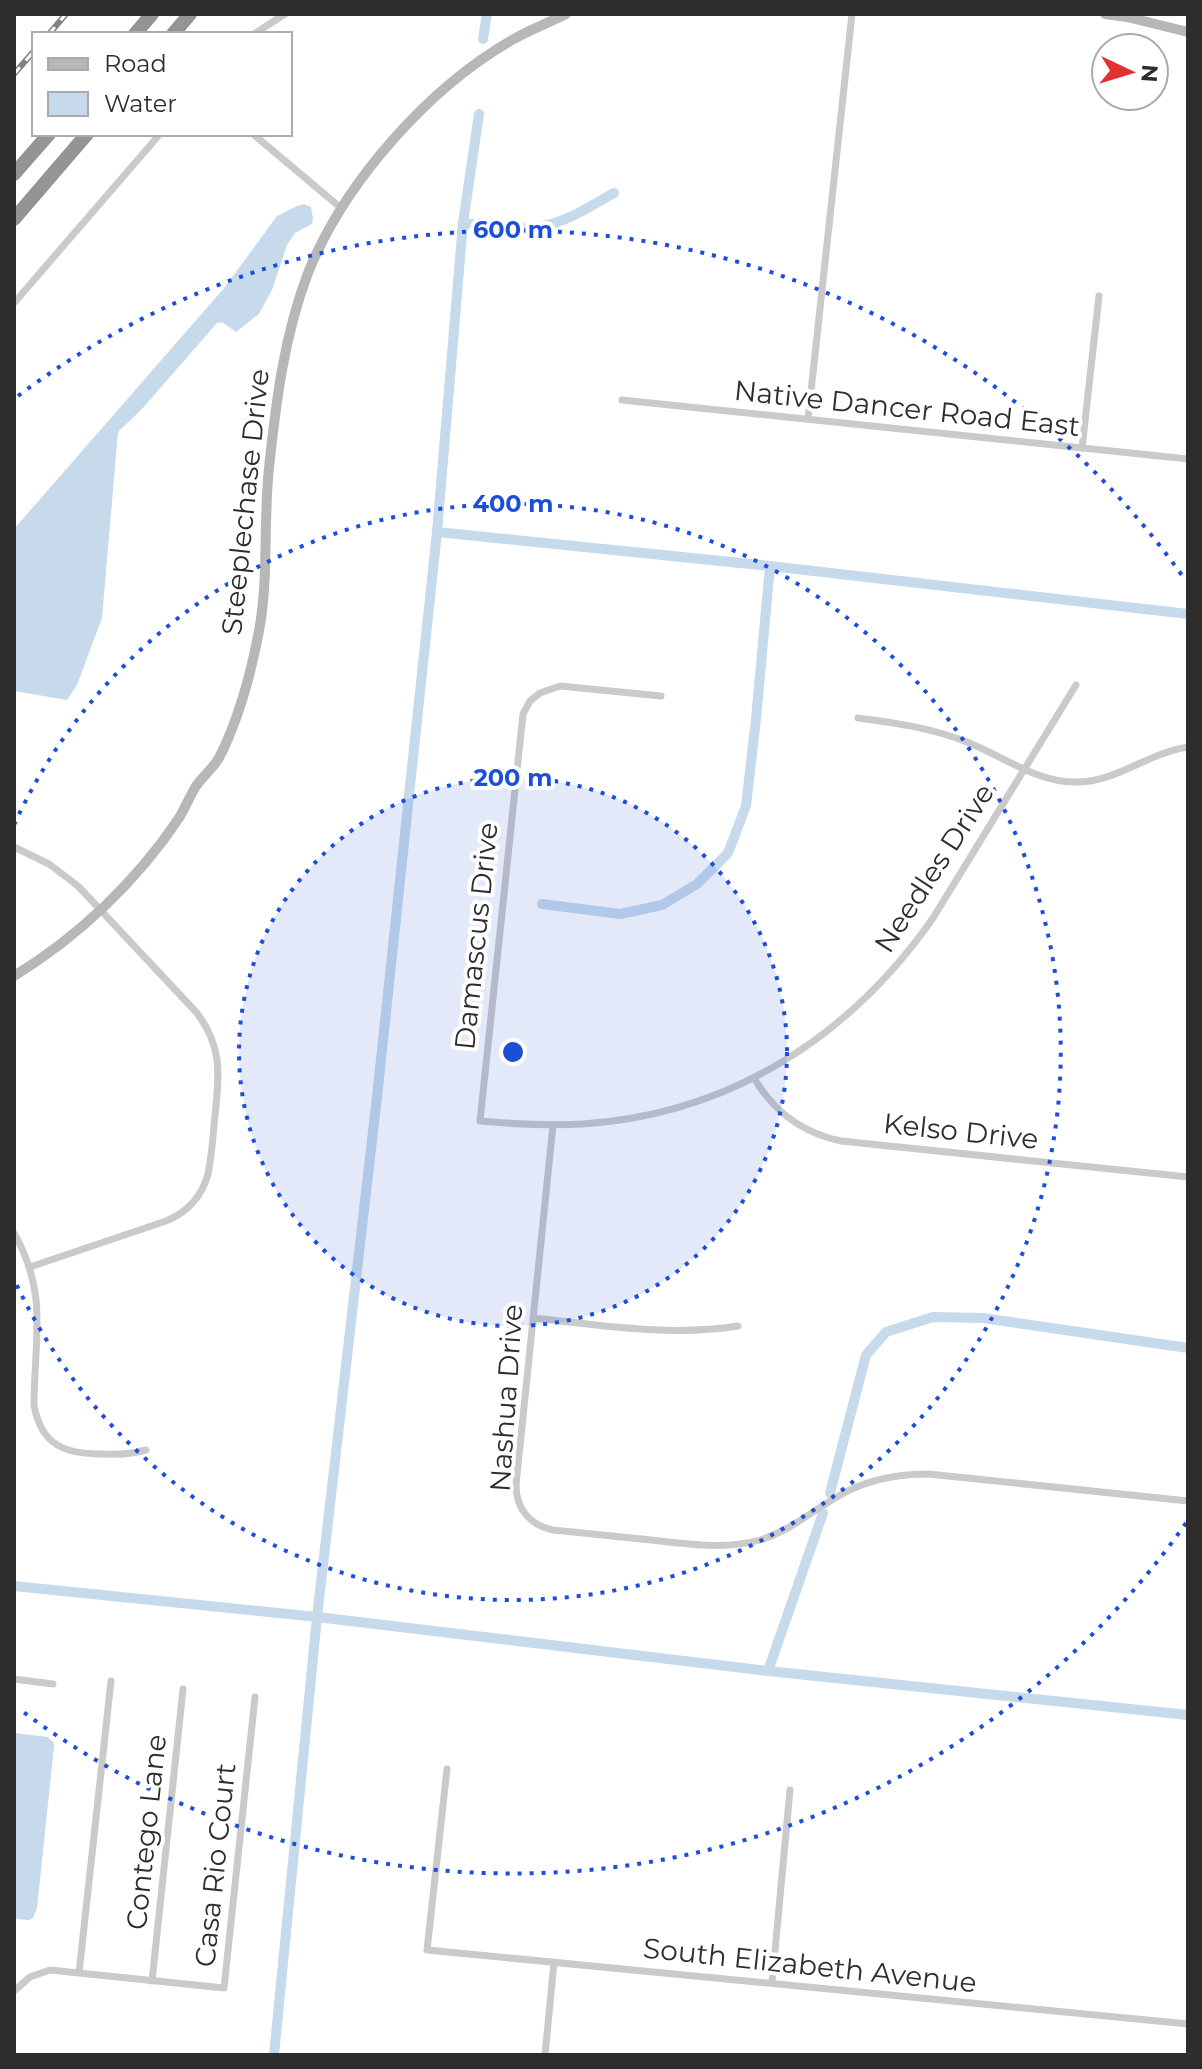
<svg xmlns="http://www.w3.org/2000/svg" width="1202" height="2069" viewBox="0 0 1202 2069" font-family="Montserrat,sans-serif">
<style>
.water{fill:#c7daeb}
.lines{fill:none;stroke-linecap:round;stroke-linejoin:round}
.canal{stroke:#c7daeb;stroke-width:10}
.street{stroke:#cacaca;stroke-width:7}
.secondary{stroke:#b7b7b7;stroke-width:10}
.highway{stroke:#949494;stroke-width:14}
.rail-casing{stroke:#828282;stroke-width:6}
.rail{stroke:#fff;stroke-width:3;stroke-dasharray:9;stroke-linecap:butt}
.ring{fill:none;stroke:#1d4ed8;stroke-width:4;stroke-dasharray:4 8}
.labels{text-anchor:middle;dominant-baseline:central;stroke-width:8;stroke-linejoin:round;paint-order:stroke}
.street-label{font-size:28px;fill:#2d2d2d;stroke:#fff}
.centre{fill:#1d4ed8;stroke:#fff;stroke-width:4}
.ring-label{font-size:24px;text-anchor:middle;font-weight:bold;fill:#1d4ed8;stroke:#fff;stroke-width:8;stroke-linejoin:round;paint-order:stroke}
</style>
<rect width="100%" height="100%" fill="#fff"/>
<path class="water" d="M304 204 311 207 313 218 312 224 295 233 287 245 272 290 259 314 236 332 222 322 217 323 142 409 118 432 102 618 77 685 67 700 14 691V529L225 287 277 216 297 206Z
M14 1733 48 1737 54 1743V1747L37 1908 33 1918 29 1920 14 1919Z"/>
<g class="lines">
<path class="canal" d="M483 39 487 14
M463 223C491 226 524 233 551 224 573 218 594 204 614 193
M437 532 770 566 1188 614
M542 904 620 914 662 905 697 884 728 853 746 806 756 719 770 566
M830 1493 866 1355 886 1332 933 1317 983 1318 1188 1348
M14 1586 317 1617 768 1671 1188 1715
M768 1671 823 1513
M274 2055 317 1617 377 1097 437 532 463 223 479 114"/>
<path class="street" d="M254 34 285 14
M253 134 341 208
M14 303 160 134
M622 400 1188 459
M808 419 852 14
M1082 448 1099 296
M661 696 560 686 540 693 530 701 523 714 480 1121C514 1124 548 1126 583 1124 730 1114 850 1037 933 918L1076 685
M858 718C896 723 932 728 967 742 1003 756 1037 783 1077 782 1116 782 1148 753 1188 747
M14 847 49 864 78 886 197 1013C223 1048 219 1074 215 1116 213 1135 212 1155 208 1174 202 1196 188 1212 166 1221L30 1267
M754 1078C774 1112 802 1133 841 1141L1188 1177
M553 1125 516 1485C516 1509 530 1525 553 1530 586 1533 618 1537 651 1540 687 1544 724 1550 760 1540 789 1531 810 1513 835 1498 864 1480 895 1474 928 1474L1188 1501
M14 1233C49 1295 34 1339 34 1405 41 1446 66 1454 102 1454 118 1455 131 1454 146 1450
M533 1318C601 1325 670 1337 738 1326
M14 1679 53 1684
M447 1769 427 1950 1188 2024
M79 1973 111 1681
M152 1981 183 1689
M772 1983 790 1790
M14 1991 30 1977 50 1970 224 1988 255 1697
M545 2055 554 1962"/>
<path class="secondary" d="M1105 14 1127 17 1188 32
M14 976C78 937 137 881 179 818 185 808 190 796 196 786 203 776 213 768 219 758 239 719 251 673 259 631 269 577 263 522 269 468 276 402 284 336 308 273 344 183 428 88 512 40 529 30 548 23 566 14"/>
<path class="highway" d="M135 34 152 14
M173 34 190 14
M14 174 49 134
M14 219 87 134"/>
<g class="rail-casing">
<path id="rail" d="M49 34 66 14
M14 74 34 51"/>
</g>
<use href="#rail" class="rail"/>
</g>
<circle cx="513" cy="1052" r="274" fill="#1d4ed8" fill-opacity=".12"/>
<g class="ring">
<circle cx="513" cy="1052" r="274"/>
<path d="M14 825A548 548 0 1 1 14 1279"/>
<path d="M1186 1523A822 822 0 0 1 18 1708M18 396A822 822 0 0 1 1186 581"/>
</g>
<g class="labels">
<g class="street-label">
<text transform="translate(907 408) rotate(6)">Native Dancer Road East</text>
<text transform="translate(245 502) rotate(-84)">Steeplechase Drive</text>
<text transform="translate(934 868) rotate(-57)">Needles Drive</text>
<text transform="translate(476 936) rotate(-84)">Damascus Drive</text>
<text transform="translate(961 1131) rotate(6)">Kelso Drive</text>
<text transform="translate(506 1398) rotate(-86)">Nashua Drive</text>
<text transform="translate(146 1832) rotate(-84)">Contego Lane</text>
<text transform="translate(215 1865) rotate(-84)">Casa Rio Court</text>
<text transform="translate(810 1965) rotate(6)">South Elizabeth Avenue</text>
</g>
</g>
<circle cx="513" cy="1052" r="12" class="centre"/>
<g class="ring-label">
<text x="513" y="238">600 m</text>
<text x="513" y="512">400 m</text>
<text x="513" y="786">200 m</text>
</g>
<rect width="1202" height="2069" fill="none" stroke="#2d2d2d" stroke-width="32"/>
<rect x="32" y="32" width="260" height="104" fill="#ffffff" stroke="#ababab" stroke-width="2"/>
<rect x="48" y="58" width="40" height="12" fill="#b7b7b7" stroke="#ababab" stroke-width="2"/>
<text x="104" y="72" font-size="24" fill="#2d2d2d">Road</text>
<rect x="48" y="92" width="40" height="24" fill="#c7daeb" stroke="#ababab" stroke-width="2"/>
<text x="104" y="112" font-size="24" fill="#2d2d2d">Water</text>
<g transform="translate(1130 72) rotate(94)"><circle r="38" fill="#ffffff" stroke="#ababab" stroke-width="2"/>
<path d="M0-6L14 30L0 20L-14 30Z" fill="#e33031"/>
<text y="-12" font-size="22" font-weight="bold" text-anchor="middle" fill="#2d2d2d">N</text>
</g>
</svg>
